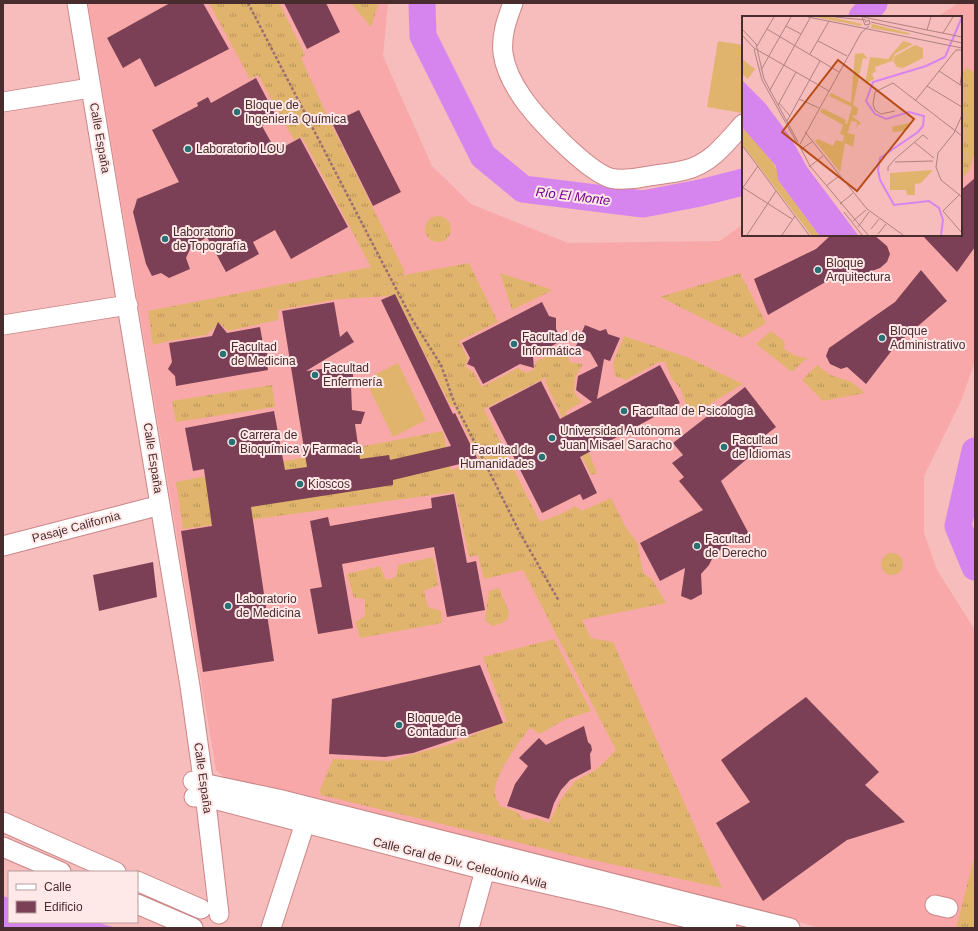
<svg xmlns="http://www.w3.org/2000/svg" width="978" height="931" viewBox="0 0 978 931" font-family="Helvetica,sans-serif">
<style>
.built{fill:#f8a8a9}
.grass{fill:url(#grass-tufts)}
.park{fill:url(#park-crowns)}
.pitch{fill:#e1b46d}
.water{fill:#d785ee}
.lines{fill:none;stroke-linecap:round;stroke-linejoin:round}
.river{stroke:#d785ee;stroke-width:27}
.building{fill:#7b4055}
.minor-casing{stroke:#cc8687;stroke-width:21}
.path{stroke:#9b7070;stroke-width:2.5;stroke-dasharray:3 2;stroke-linecap:butt}
.minor{stroke:#fff;stroke-width:19}
.poi-dot{fill:#277275;stroke:#ffe8e7;stroke-width:1.5}
.labels{text-anchor:middle;dominant-baseline:central;stroke-width:4;stroke-linejoin:round;paint-order:stroke}
.poi-label{font-size:12px;fill:#492c2d;stroke:#ffe8e7;text-anchor:start}
.street-label{font-size:12px;fill:#492c2d;stroke:#ffe8e7}
.water-label{font-size:13px;font-style:italic;fill:#75028d;stroke:#ffe8e7}
.inset-river{fill:none;stroke:#d785ee;stroke-width:2}
.inset-road{fill:none;stroke:#b18283;stroke-width:1}
.view{fill:#b84c16;fill-opacity:0.15;stroke:#b84c16;stroke-width:2}
.inset-edge{fill:none;stroke:#492c2d;stroke-width:2}
</style>
<defs>
<pattern id="grass-tufts" width="24" height="20" patternUnits="userSpaceOnUse"><rect width="24" height="20" fill="#e1b46d"/><path d="M3 7l-1-3M5 7V3M7 7l1-3M15 17l-1-3M17 17v-4M19 17l1-3" fill="none" stroke="#b8935a"/></pattern>
<pattern id="park-crowns" width="20" height="18" patternUnits="userSpaceOnUse"><rect width="20" height="18" fill="#e1b46d"/><path d="M2 6a3 3 0 1 1 6 0M12 15a3 3 0 1 1 6 0" fill="none" stroke="#b8935a"/></pattern>
</defs>
<rect width="100%" height="100%" fill="#f7bcbc"/>
<path class="built" d="M88 3H388L383 56 432 166 471 204 568 243 720 241 743 224V235H961V17H937L958 3H975V361L961 401 924 476V533L937 570 975 630V928H820L748 907 574 868 236 787 216 770Z"/>
<path class="grass" d="M209 3H279L305 55 301 58 331 124 405 272 384 286 390 296 340 299 278 310V320L228 331 220 323 206 335 169 341 153 345 148 311 371 267 302 137 294 140 258 75 250 79Z
M351 3H379L371 27Z
M967 67 975 74V151L969 171 961 179V76Z
M425 229a13 13 0 1 1 26 0a13 13 0 1 1-26 0Z
M469 263 498 322 459 341 468 359 465 366 474 373 482 387 518 368 527 373 533 370 537 361 565 347 570 362 583 364 575 378 574 392 582 402 565 412 572 428 585 443 597 473 591 475 545 382 547 377 484 409 540 522 565 512 575 506 582 511 611 498 625 526 638 544 643 573 652 579 666 603 582 620 591 638 613 642 722 888 574 856 321 795 320 790 333 759 388 761 451 744 507 721 483 657 554 639 591 711 564 720 540 734 530 728C519 742 493 776 495 794 496 798 498 802 500 806L517 812 524 820 536 818 549 823 561 799 575 781 596 770 616 750 523 570 484 579 478 555 469 557 455 492 183 529 176 482 443 431 451 470 480 460 454 406 451 407 395 294 411 287 404 275Z
M500 273 553 290 512 310Z
M740 273 766 323 742 338 660 297Z
M771 331 785 342 784 349 796 356 807 358 792 372 756 344Z
M624 336 687 357 743 384 708 405 690 419 681 389 672 379 665 362H659L626 380 615 376 613 363Z
M817 365 830 375 852 382 865 393 823 401 802 380Z
M272 385 275 407 176 422 172 401Z
M881 564a11 11 0 1 1 22 0a11 11 0 1 1-22 0Z
M433 557 438 585 424 591 428 607 441 611 442 623 360 638 355 622 365 616V599L354 598 347 574 380 566 386 580 396 577 398 565Z
M499 588 509 612 508 619 500 624 492 626 485 620 489 591Z
M975 855V928H956Z"/>
<path class="park" d="M403 274 411 287 390 296 384 286Z"/>
<path class="pitch" d="M718 41 743 45 742 113 707 107Z
M398 363 426 420 393 437 365 380Z"/>
<path class="water" d="M3 896 9 898V922H96L116 928H3Z"/>
<g class="lines">
<path class="river" d="M422 3 423 36 483 156 523 189 643 204 700 193 743 182
M862 17 874 3
M975 451 958 526 975 567"/>
</g>
<path class="building" d="M170 3H203L229 49 155 87 140 58 123 68 107 38Z
M284 3H326L340 32 307 49Z
M256 78 277 118 262 126 276 151 300 138 348 227 291 259 275 230 253 242 259 254 226 272 207 237 191 247 186 258 190 269 169 278 161 273 152 276 146 264 133 212 135 206 137 199 179 182 152 130 198 106 197 103 208 97 211 103Z
M359 110 401 192 373 206 332 123Z
M975 178V247L957 272 922 235H961V190Z
M831 235H874L887 246 890 254 887 262 880 268 848 280 843 272 768 315 754 279 816 249Z
M921 270 947 301 896 345 866 384 847 367 841 369 830 364 826 356 829 348 895 302Z
M395 294 453 414 455 413 477 458 461 466 460 464 393 480V485L251 507 274 661 203 672 181 531 212 526 204 469 193 471 185 428 274 411 285 470 307 467 282 311 334 302 340 337 347 331 354 342 306 371 352 365 354 386H351L352 410 365 412 361 424H355L360 459 389 455 390 460 451 446 381 300Z
M542 302 549 316 556 318V329L562 340 533 357 534 368 520 364 483 384 474 367 467 364 470 358 462 343Z
M218 322 227 333 260 327 263 344 268 351 266 358 268 370 176 386 175 376 168 369 172 362 169 343 212 336Z
M585 325 600 331 606 329 608 334 620 338 610 361 604 359 597 399 660 365 680 403 580 457 597 493 583 500 580 494 542 513 489 408 541 381 560 419 592 402 576 390 578 376 598 366 590 352 576 346Z
M745 387 776 427 763 437 767 442 721 481 749 534 715 553 709 565 701 574 702 594 691 600 681 596 685 568 660 581 640 543 703 510 679 481 684 477 672 463 683 455 673 443Z
M454 494 467 563 476 561 485 610 447 617 434 547 342 564 353 628 318 634 310 589 322 587 310 521 328 517 330 526 432 508 431 498Z
M153 562 157 597 99 611 93 575Z
M480 665 503 723 413 753 385 757 329 754 332 699Z
M806 697 879 772 865 785 905 822 847 840 763 901 716 823 750 802 721 760Z
M584 726 588 742 591 745 592 750 590 754 591 769 570 780 561 790 554 803 549 819 507 806 515 784 528 766 519 758 539 738 546 745Z"/>
<g class="lines">
<g class="minor-casing">
<path id="minor" d="M77 3 190 686 204 786 219 914
M513 3C507 19 501 35 503 53 505 69 513 84 522 97 537 119 586 170 610 178 622 181 638 178 649 176 661 174 674 173 685 170 711 164 727 142 743 124
M3 102 84 89
M3 325 128 305
M3 546 149 508
M193 781 278 799 790 928
M194 797H206L485 870 608 898 727 928
M3 822 116 872
M3 847 61 872
M137 881 201 909
M137 904 193 928
M935 905 948 908
M271 928 305 823
M469 928 485 870"/>
</g>
<path class="path" d="M248 3 381 260 412 319 441 365 454 402 468 429 520 533 559 601"/>
<use href="#minor" class="minor"/>
</g>
<g class="poi-dot">
<circle cx="237" cy="112" r="4"/>
<circle cx="188" cy="149" r="4"/>
<circle cx="165" cy="239" r="4"/>
<circle cx="818" cy="270" r="4"/>
<circle cx="882" cy="338" r="4"/>
<circle cx="514" cy="344" r="4"/>
<circle cx="223" cy="354" r="4"/>
<circle cx="315" cy="375" r="4"/>
<circle cx="624" cy="411" r="4"/>
<circle cx="552" cy="438" r="4"/>
<circle cx="232" cy="442" r="4"/>
<circle cx="724" cy="447" r="4"/>
<circle cx="542" cy="457" r="4"/>
<circle cx="300" cy="484" r="4"/>
<circle cx="697" cy="546" r="4"/>
<circle cx="228" cy="606" r="4"/>
<circle cx="399" cy="725" r="4"/>
</g>
<g class="labels">
<g class="poi-label">
<text x="245" y="105">Bloque de<tspan x="245" dy="14">Ingeniería Química</tspan></text>
<text x="196" y="149">Laboratorio LOU</text>
<text x="173" y="232">Laboratorio<tspan x="173" dy="14">de Topografía</tspan></text>
<text x="826" y="263">Bloque<tspan x="826" dy="14">Arquitectura</tspan></text>
<text x="890" y="331">Bloque<tspan x="890" dy="14">Administrativo</tspan></text>
<text x="522" y="337">Facultad de<tspan x="522" dy="14">Informática</tspan></text>
<text x="231" y="347">Facultad<tspan x="231" dy="14">de Medicina</tspan></text>
<text x="323" y="368">Facultad<tspan x="323" dy="14">Enfermería</tspan></text>
<text x="632" y="411">Facultad de Psicología</text>
<text x="560" y="431">Universidad Autónoma<tspan x="560" dy="14">Juan Misael Saracho</tspan></text>
<text x="240" y="435">Carrera de<tspan x="240" dy="14">Bioquímica y Farmacia</tspan></text>
<text x="732" y="440">Facultad<tspan x="732" dy="14">de Idiomas</tspan></text>
<text x="534" y="450" text-anchor="end">Facultad de<tspan x="534" dy="14">Humanidades</tspan></text>
<text x="308" y="484">Kioscos</text>
<text x="705" y="539">Facultad<tspan x="705" dy="14">de Derecho</tspan></text>
<text x="236" y="599">Laboratorio<tspan x="236" dy="14">de Medicina</tspan></text>
<text x="407" y="718">Bloque de<tspan x="407" dy="14">Contaduría</tspan></text>
</g>
<g class="street-label">
<text transform="translate(100 138) rotate(80)">Calle España</text>
<text transform="translate(153 458) rotate(81)">Calle España</text>
<text transform="translate(76 527) rotate(-15)">Pasaje California</text>
<text transform="translate(203 778) rotate(82)">Calle España</text>
<text transform="translate(460 863) rotate(14)">Calle Gral de Div. Celedonio Avila</text>
</g>
<g class="water-label">
<text transform="translate(573 196) rotate(7)">Río El Monte</text>
</g>
</g>
<g transform="translate(742 16)">
<rect width="220" height="220" fill="#f7bcbc"/>
<path d="M161 25 171 28 153 38 150 45 133 51 134 55 130 58 132 63 123 68 128 41 146 43ZM121 37 126 43 121 42 111 89 116 92 115 99 110 100 119 107 115 110 114 116 115 106 109 105 106 117 113 119 112 124 111 131 103 127 98 156 73 125 76 123 91 130 94 124 101 126 102 119 98 118 101 109 78 96 80 92 104 104 103 107 105 108 110 91 87 80 89 77 109 87 113 38ZM167 107 168 111 161 115 151 116 150 111Z" fill="#e1b46d"/>
<path d="M73 1H89L120 8 119 10ZM130 8 167 17 168 19 129 12ZM0 111 14 124 36 154V164L77 219H69L0 128Z" fill="#e1b46d"/>
<path d="M173 29 181 32V42L161 52 155 51 151 45 153 40ZM0 43 13 53 6 63 0 58ZM191 154 179 167 173 168V179H165L164 174H148V157Z" fill="#e1b46d"/>
<path d="M0 64 23 87 49 122 65 151 116 219H77L36 164 34 150 0 111Z" fill="#d785ee"/>
<path class="inset-river" d="M199 219 201 204 197 192 187 185 152 189 138 164 136 154 138 142 176 116 181 110 182 100 167 96 144 103 133 98 124 85 131 66 184 50 203 41 220 1"/>
<path class="inset-road" d="M66 1 220 32M93 1 124 4M120 1 123 9 128 8 127 4 123 6M121 1 220 21M129 6 220 27M44 10 59 18M0 13 14 28 22 63 56 126M25 13 97 56M185 14 189 1M201 17 211 1M0 19 12 32 87 75M76 25 105 40M15 30 32 1M12 33 20 64 55 127M68 38 87 5M19 54 49 1M197 55 220 70M218 69 220 56M185 70 220 91M28 74 68 2M57 83 77 92M173 85 214 34H220M37 87 48 100M36 89 54 56M153 95 139 98 133 94 131 88 133 76 151 67 220 120M220 99 212 117 196 137 194 151 199 164 220 181M45 105 78 45M63 116 125 193 161 219M172 126 192 142M58 128 119 17 127 10M0 129 67 219M57 129 68 150 126 219M59 133 70 126M153 146 191 145M67 151 81 140M146 155V151L154 142 181 119 186 123M84 170 97 160M0 171 50 203M0 173 16 150M218 178 201 195 220 217M98 188 111 177M102 196 120 219M111 205 124 194M116 211 127 196M129 213 137 203M136 218 144 208M5 219 34 175M40 219 53 200"/>
<path class="view" d="M96 44 172 103 115 175 40 116Z"/>
<rect width="220" height="220" class="inset-edge"/>
</g>
<rect width="978" height="931" fill="none" stroke="#492c2d" stroke-width="8"/>
<rect x="8" y="871" width="130" height="52" fill="#ffe8e7" stroke="#b69d9d"/>
<rect x="16" y="884" width="20" height="6" fill="#ffffff" stroke="#b69d9d"/>
<text x="44" y="891" font-size="12" fill="#492c2d">Calle</text>
<rect x="16" y="901" width="20" height="12" fill="#7b4055" stroke="#b69d9d"/>
<text x="44" y="911" font-size="12" fill="#492c2d">Edificio</text>
</svg>
